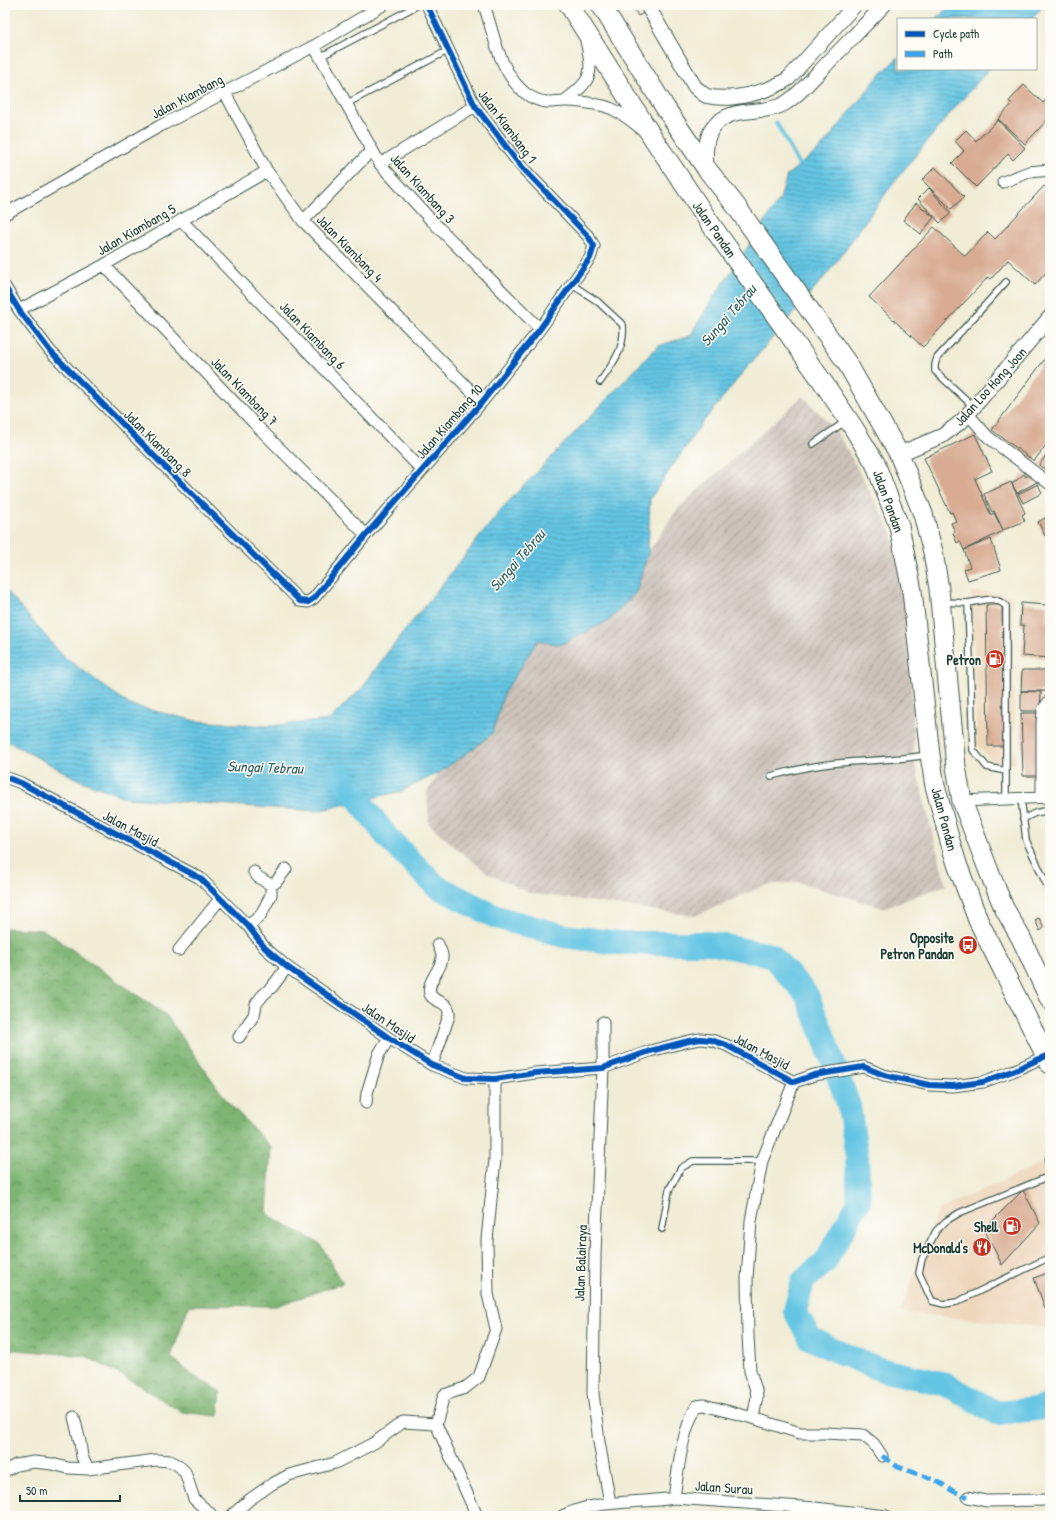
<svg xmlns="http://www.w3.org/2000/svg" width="1055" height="1521" viewBox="0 0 1055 1521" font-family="'Patrick Hand',sans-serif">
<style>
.built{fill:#eed6bb}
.industrial{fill:url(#industrial-furrows)}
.forest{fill:url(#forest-crowns);stroke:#4e7853}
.water{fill:url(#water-rules);stroke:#42818c}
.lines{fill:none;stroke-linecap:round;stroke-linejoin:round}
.stream{stroke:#64c5e3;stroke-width:4}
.river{stroke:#64c5e3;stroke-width:24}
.building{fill:#d8ab92}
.service-casing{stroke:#3e574c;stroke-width:8}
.minor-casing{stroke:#3e574c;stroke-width:13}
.tertiary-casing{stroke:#3e574c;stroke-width:16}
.trunk-casing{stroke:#3e574c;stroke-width:21}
.service{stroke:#fff;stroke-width:5.5}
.minor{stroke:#fff;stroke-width:11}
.tertiary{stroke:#fff;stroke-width:14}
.trunk{stroke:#fff;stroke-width:19}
.quiet{stroke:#3da4eb;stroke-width:5;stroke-dasharray:10 5;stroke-linecap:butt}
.cycleway-casing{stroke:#fdfcf7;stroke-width:8}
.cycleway{stroke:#0057b8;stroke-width:6}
.labels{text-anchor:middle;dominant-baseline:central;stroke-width:3;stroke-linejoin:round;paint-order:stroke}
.street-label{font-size:14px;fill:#1f3d34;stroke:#fdfcf7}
.poi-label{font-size:14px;font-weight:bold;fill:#1f3d34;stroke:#fdfcf7;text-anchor:end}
.water-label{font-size:15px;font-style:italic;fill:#305f60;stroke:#fdfcf7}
</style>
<defs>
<pattern id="industrial-furrows" width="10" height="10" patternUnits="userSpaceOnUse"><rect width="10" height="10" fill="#ccc2b9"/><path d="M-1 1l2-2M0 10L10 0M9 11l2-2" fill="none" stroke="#a59f97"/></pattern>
<pattern id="forest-crowns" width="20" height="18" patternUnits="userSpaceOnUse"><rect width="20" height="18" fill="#7db472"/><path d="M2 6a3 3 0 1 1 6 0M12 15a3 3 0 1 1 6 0" fill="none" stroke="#66945e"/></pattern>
<pattern id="water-rules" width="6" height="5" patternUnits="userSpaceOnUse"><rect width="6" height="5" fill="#64c5e3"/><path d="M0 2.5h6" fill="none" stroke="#52a1b9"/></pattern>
</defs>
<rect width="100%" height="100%" fill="#fdfcf7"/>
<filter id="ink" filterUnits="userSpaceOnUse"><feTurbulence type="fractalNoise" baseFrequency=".025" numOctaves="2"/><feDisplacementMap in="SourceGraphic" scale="8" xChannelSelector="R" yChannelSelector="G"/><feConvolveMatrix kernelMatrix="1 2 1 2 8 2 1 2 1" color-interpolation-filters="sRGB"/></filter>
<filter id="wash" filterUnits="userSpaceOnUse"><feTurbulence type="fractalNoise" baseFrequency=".012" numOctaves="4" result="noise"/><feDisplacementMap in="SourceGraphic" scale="16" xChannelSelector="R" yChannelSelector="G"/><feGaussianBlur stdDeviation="0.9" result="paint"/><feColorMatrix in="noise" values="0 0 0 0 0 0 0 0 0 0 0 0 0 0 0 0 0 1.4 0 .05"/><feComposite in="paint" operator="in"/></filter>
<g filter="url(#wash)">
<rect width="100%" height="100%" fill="#f0ecd5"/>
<path class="built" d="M971 591 1013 596 1015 765 993 762 977 744Z
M1050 1159V1328L900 1312 938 1210Z"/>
<path class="industrial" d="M803 396 838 433 892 532 904 592 912 688 914 761 946 885 883 908 798 882 766 885 695 916 529 893 489 874 457 849 429 824 427 792 440 772 492 734 504 693 538 639 636 592 648 553 678 508Z"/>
<path class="forest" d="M5 928 44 930 167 1016 227 1101 271 1147 267 1214 320 1244 343 1283 276 1306 189 1305 171 1357 192 1375 221 1392 218 1416 181 1412 139 1385 86 1356 5 1349Z"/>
<path class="water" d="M950 5H1044L1032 19H936Z
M898 57V69H989L947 117 894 182 828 273 745 370 700 426 650 499 648 553 636 592 608 621 560 645 538 640 504 693 492 734 474 748 440 772 402 791 317 811 127 798 79 780 5 740V589L63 656 130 705 196 721 269 726 329 720 362 688 387 653 505 505 658 346 690 336 706 309 780 199 787 175 821 148 878 77Z"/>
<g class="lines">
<path class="stream" d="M776 122 799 165"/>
<path class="river" d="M340 775 387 837 436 886 496 917 564 936 618 943H708L771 955 807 995 825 1040 849 1106 857 1157 859 1201 825 1262 803 1281 795 1311 810 1338 838 1352 882 1370 945 1384 997 1413 1036 1409 1050 1405"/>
</g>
<g id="blocks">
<path class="building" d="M632 5H639L644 13 638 16Z
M1024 85 1043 103 1047 99 1050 102V117L1025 144 998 119 1012 104 1009 101Z
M998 120 1025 148 1013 160 1008 154 976 187 952 163 964 151 955 141 966 130 976 141Z
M935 167 964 197 951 209 922 180Z
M1044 186 1050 192V268L1035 285 1008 260 991 279 988 277 923 347 869 297 934 227 965 256 988 232 995 239Z
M929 188 951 213 940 223 918 199Z
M916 203 934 217 921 234 903 220Z
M1050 352V440L1034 461 992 430Z
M975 434 992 471 975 479 991 515 994 513 1003 531 964 550 960 541 957 543 953 533 955 532 951 523 956 521 952 512 950 513 924 458Z
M1050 450V473L1039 465Z
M1024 474 1026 477 1030 474 1037 482 1017 493 1012 484Z
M1011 482 1025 513 1022 515 1025 521 1003 530 994 511 992 512 984 494Z
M1038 484 1042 493 1023 503 1018 494Z
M1050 515V533L1045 536 1038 522Z
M991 539 1001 570 968 580 964 569 970 567 964 550Z
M1021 603 1047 605 1046 621H1050V658L1022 656 1024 625H1020Z
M986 605H1002L1005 746H988Z
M1022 670H1050V691H1021Z
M1021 691 1041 692 1040 711H1021Z
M1021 713H1039L1041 776H1023Z
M1039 918 1044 928 1040 931 1035 920Z
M969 940 973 948 969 950 965 942Z
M1023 1190 1040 1223 1002 1265 984 1229Z
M1050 1272V1306L1045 1308 1034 1278Z"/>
</g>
</g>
<g filter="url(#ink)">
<use href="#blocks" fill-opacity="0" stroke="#3e574c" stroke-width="1"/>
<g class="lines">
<g class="service-casing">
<path id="service" d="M320 57 418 5
M346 104 447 51
M571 284 597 301 623 325C625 349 613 363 600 382
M974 407 935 371V365L937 358 1006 282
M813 444 846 421
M943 602C951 602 959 603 966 603 983 602 991 594 1006 606V799
M968 603 973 750 987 767 1006 771
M771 776C793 770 816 765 838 763 869 760 897 760 928 755
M1021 798 1026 840 1050 892
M1023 819 1035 813 1050 810
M1050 1153 1048 1162 1050 1174
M1050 1176 959 1213 946 1221 936 1231 922 1259 919 1273 932 1301 944 1304 957 1302 1050 1257
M662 1229 669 1190 681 1168 693 1161H762"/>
</g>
<g class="minor-casing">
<path id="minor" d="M484 5C492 28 496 53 509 74 517 88 530 100 546 102 553 102 559 101 565 101 578 101 591 103 604 106 619 110 631 121 643 130
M314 46 380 164 431 220 540 329
M225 93 267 171 303 221 482 402
M564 101C592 81 594 74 586 41
M380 164 475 106
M1003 182 1029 172 1050 170
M5 214 160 126 314 46 383 5
M181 220 422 470
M303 221 372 150
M104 265 254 423 366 535
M5 287 19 310 50 351 176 478 300 601 308 602 314 598 366 535 482 402 540 329 590 258 594 246 588 236 520 165 475 106 427 5
M19 310 104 265 267 171
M968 414 988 437 1050 484
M5 777 21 783 200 878 248 926 265 948 287 967 389 1038 432 1065 466 1078 495 1079 535 1073 603 1068 650 1051 689 1041 700 1039 711 1040 726 1045 794 1082 814 1075 864 1067 884 1075 929 1085 953 1086 983 1082 1013 1071 1046 1056
M1042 797V724L1043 710 1050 700
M962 801 1050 797
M271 885 276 882 286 869
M248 926 260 916 267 903 271 895V885L258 877 254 872
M179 950 220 899
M603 1022V1068L595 1254 593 1393 599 1442 610 1503
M239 1037 254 1015 256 1004 263 995 272 987 287 967
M432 1065 449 1016C450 999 434 1004 430 994 426 981 443 969 442 956 442 952 439 948 438 944
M366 1103 367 1093 379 1054 389 1038
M74 1417 80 1442 82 1457 88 1469 156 1460 170 1461 178 1465 185 1472 194 1499 213 1516
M753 1418 757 1397 756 1390 750 1371 748 1335 747 1279 751 1221 762 1161 794 1082
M5 1471 16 1465 34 1462 52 1464 68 1468 88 1469
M968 1497 986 1501 1050 1500
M674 1498C678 1471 682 1429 697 1406L704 1405 753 1418 800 1433H825L863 1435 874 1444 882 1456
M231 1516 249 1500 272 1484 289 1475 335 1463 374 1443 403 1422 436 1424
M477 1516 436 1424 444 1395 465 1388 479 1377 496 1329 488 1294 487 1240 495 1159V1079
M562 1516C597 1499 637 1504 674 1498L815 1508 886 1516"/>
</g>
<g class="tertiary-casing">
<path id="tertiary" d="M647 5 695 87C699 90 702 94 707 96 731 102 768 92 788 79L855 5
M706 168C706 152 704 135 717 123 735 106 764 115 784 104 798 96 809 82 820 71 841 49 863 27 884 5
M899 454 942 436 962 421 1050 317"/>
</g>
<g class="trunk-casing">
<path id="trunk" d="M569 5 653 138 712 226 827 388 853 427 875 463 899 526 912 591 930 755 935 786 950 841 957 864 978 920 1050 1064
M601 5 666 109 706 168 736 206 847 363 899 454 923 514 933 552 939 589 956 767 962 801 990 874 1004 908 1021 938 1050 1000"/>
</g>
<use href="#service" class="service"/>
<use href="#minor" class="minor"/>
<use href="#tertiary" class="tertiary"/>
<use href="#trunk" class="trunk"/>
<path class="quiet" d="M882 1456 898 1467 935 1480 953 1491 968 1497"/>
<g class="cycleway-casing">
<path id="cycleway" d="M5 287 19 310 50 351 176 478 300 601 308 602 314 598 366 535 482 402 540 329 590 258 594 246 588 236 520 165 475 106 427 5
M5 777 21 783 200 878 248 926 265 948 287 967 389 1038 432 1065 466 1078 495 1079 535 1073 603 1068 650 1051 689 1041 700 1039 711 1040 726 1045 794 1082 814 1075 864 1067 884 1075 929 1085 953 1086 983 1082 1013 1071 1046 1056"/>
</g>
<use href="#cycleway" class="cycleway"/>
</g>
</g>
<defs>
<g id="fuel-disc" transform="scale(1)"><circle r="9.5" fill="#c8321e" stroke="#fdfcf7"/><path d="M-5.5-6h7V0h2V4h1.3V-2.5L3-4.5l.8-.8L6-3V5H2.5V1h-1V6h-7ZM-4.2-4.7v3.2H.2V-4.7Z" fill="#fff"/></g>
<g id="bus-disc" transform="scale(1)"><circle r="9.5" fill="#c8321e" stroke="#fdfcf7"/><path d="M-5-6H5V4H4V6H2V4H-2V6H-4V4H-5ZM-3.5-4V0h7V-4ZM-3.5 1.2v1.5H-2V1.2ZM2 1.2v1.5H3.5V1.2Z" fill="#fff"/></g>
<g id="restaurant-disc" transform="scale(1)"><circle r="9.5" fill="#c8321e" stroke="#fdfcf7"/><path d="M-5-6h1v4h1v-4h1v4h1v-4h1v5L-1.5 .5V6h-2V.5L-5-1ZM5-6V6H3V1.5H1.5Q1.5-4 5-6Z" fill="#fff"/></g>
</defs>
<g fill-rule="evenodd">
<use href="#fuel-disc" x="995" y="659"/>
<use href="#bus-disc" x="968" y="945"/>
<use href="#fuel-disc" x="1012" y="1226"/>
<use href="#restaurant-disc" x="982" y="1247"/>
</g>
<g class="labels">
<g class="street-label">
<text transform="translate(187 96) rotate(-28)">Jalan Kiambang</text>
<text transform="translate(508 126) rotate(53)">Jalan Kiambang 1</text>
<text transform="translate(423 188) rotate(48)">Jalan Kiambang 3</text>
<text transform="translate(136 229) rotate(-30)">Jalan Kiambang 5</text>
<text transform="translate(715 229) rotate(55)">Jalan Pandan</text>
<text transform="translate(350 248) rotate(46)">Jalan Kiambang 4</text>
<text transform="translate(313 335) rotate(46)">Jalan Kiambang 6</text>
<text transform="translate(990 386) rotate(-48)">Jalan Loo Hong Joon</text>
<text transform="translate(245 391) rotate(46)">Jalan Kiambang 7</text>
<text transform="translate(449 421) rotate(-49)">Jalan Kiambang 10</text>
<text transform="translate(158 443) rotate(45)">Jalan Kiambang 8</text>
<text transform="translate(889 501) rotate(70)">Jalan Pandan</text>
<text transform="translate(945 819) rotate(75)">Jalan Pandan</text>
<text transform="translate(131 828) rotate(28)">Jalan Masjid</text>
<text transform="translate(389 1022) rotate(34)">Jalan Masjid</text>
<text transform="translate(762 1051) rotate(28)">Jalan Masjid</text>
<text transform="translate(580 1263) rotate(-88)">Jalan Balairaya</text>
<text transform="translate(724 1487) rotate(4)">Jalan Surau</text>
</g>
<g class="poi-label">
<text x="981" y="659">Petron</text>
<text x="954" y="937">Opposite<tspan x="954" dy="16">Petron Pandan</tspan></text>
<text x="998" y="1226">Shell</text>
<text x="968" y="1247">McDonald's</text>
</g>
<g class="water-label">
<text transform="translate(728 315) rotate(-49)">Sungai Tebrau</text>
<text transform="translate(517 560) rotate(-49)">Sungai Tebrau</text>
<text transform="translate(265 767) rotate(2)">Sungai Tebrau</text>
</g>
</g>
<rect width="1055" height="1521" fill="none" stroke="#fdfcf7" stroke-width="20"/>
<rect x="897" y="18" width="140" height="52" fill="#fdfcf7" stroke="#a4b0a9"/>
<rect x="905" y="31" width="20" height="6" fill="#0057b8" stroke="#a4b0a9"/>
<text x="933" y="38" font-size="12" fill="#1f3d34">Cycle path</text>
<rect x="905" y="51" width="20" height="6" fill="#3da4eb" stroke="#a4b0a9"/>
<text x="933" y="58" font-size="12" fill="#1f3d34">Path</text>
<path d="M20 1495v6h100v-6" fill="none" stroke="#1f3d34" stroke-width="2"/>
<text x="26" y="1495" font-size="12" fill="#1f3d34" stroke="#fdfcf7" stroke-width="3" paint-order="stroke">50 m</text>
</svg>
